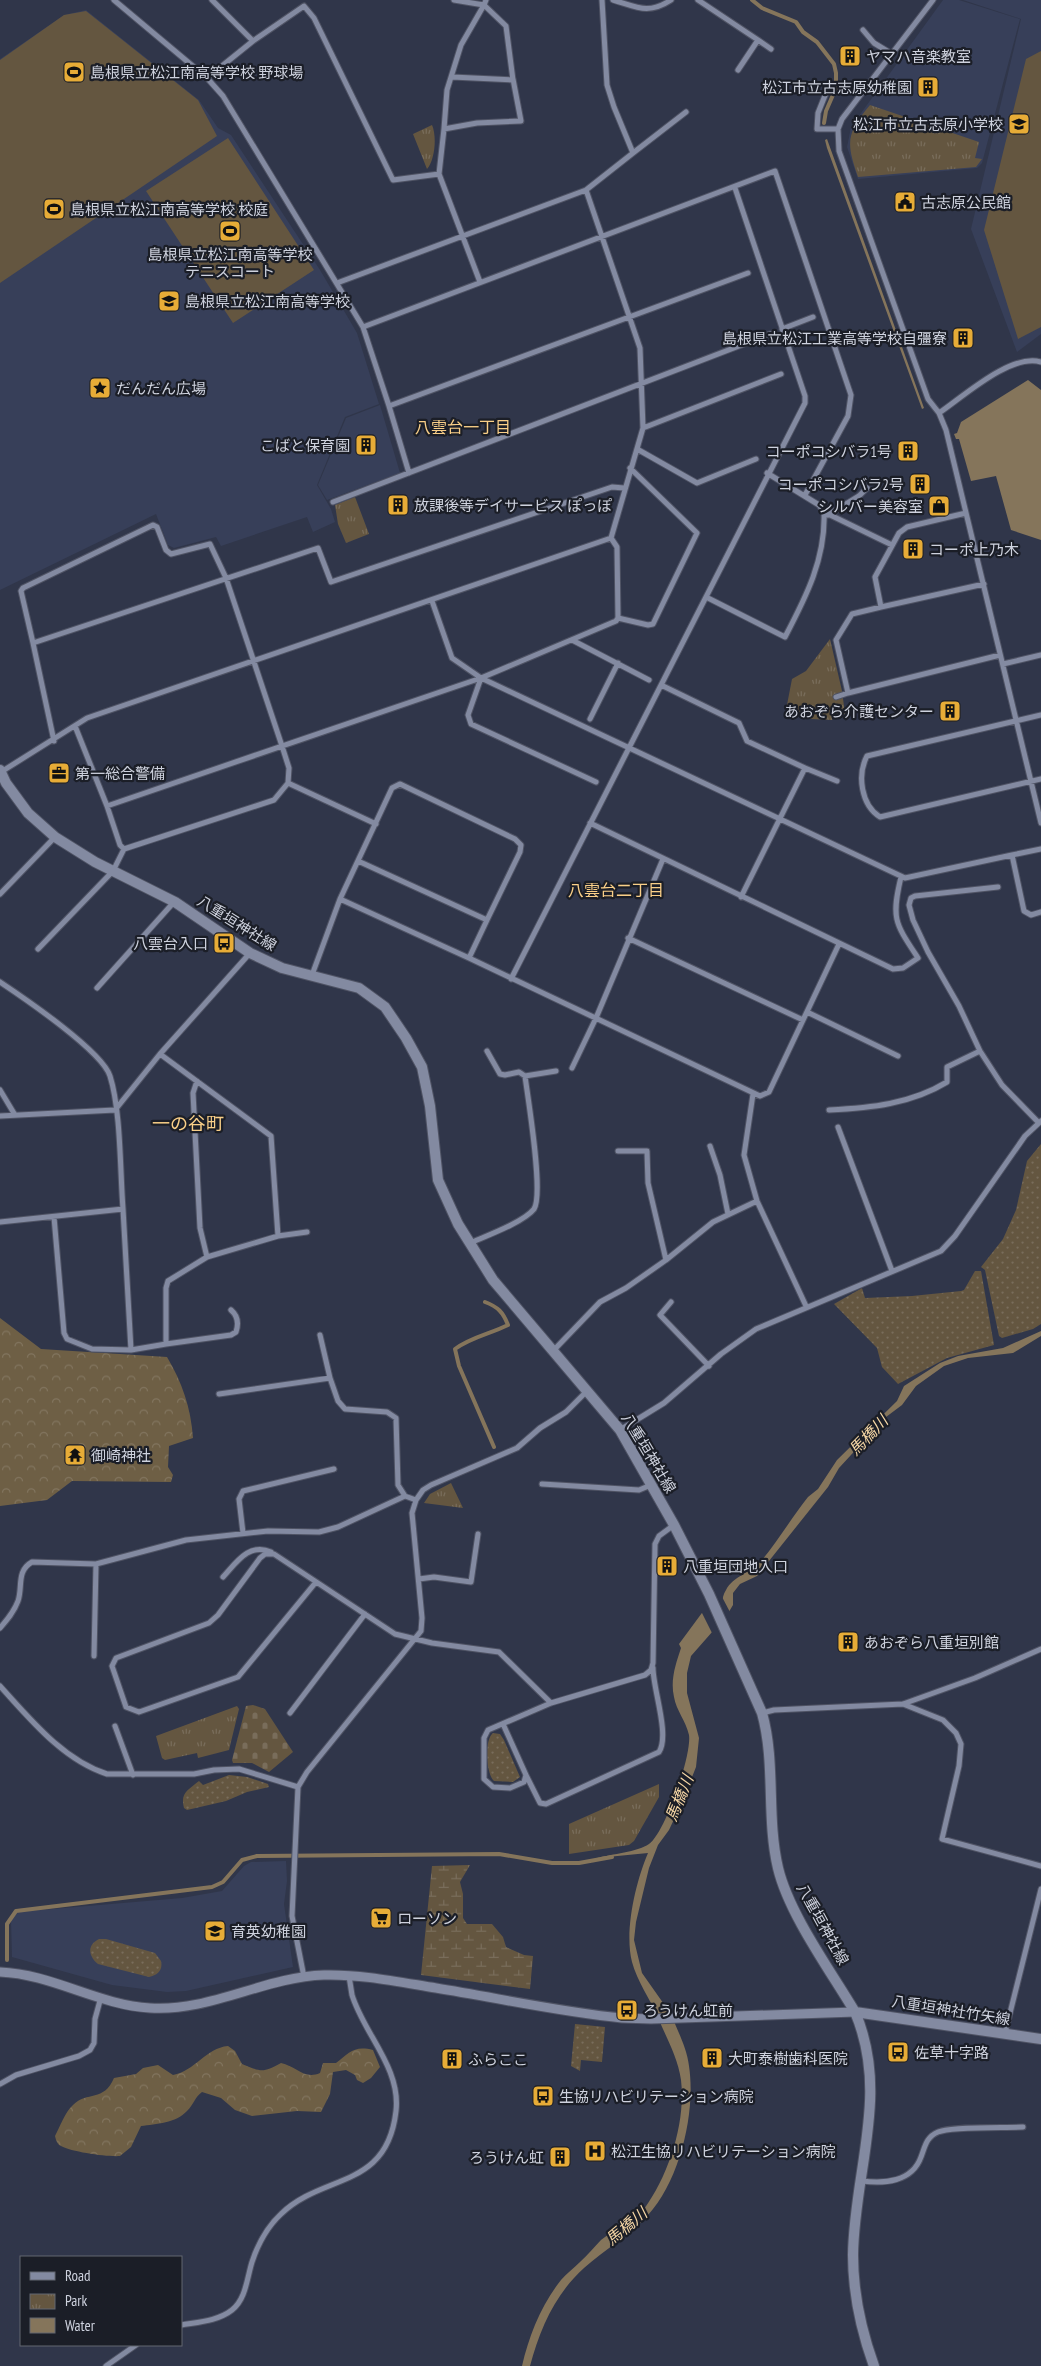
<svg xmlns="http://www.w3.org/2000/svg" width="1041" height="2366" viewBox="0 0 1041 2366" font-family="'PT Sans Narrow','Noto Sans JP',sans-serif">
<style>
.built{fill:#373f59}
.grass{fill:url(#grass-dots)}
.forest{fill:url(#forest-crowns)}
.wetland{fill:url(#wetland-marsh)}
.cemetery{fill:url(#cemetery-stones)}
.park{fill:url(#park-tufts)}
.pitch{fill:#645640}
.water{fill:#85755b}
.pier{fill:#30364a}
.lines{fill:none;stroke-linecap:round;stroke-linejoin:round}
.stream{stroke:#85755b;stroke-width:4}
.minor-casing{stroke:#4f5364;stroke-width:7}
.tertiary-casing{stroke:#4f5364;stroke-width:11}
.secondary-casing{stroke:#4f5364;stroke-width:12}
.minor{stroke:#838aa1;stroke-width:5}
.tertiary{stroke:#838aa1;stroke-width:9}
.secondary{stroke:#838aa1;stroke-width:10}
.labels{text-anchor:middle;dominant-baseline:central;stroke-width:4.5;stroke-linejoin:round;paint-order:stroke}
.poi-label{font-size:15px;fill:#ced2de;stroke:#1b1e27;text-anchor:start}
.street-label{font-size:15px;fill:#ced2de;stroke:#1b1e27}
.neighbourhood-label{font-size:16px;fill:#f9cf88;stroke:#1b1e27}
.water-label{font-size:16px;font-style:italic;fill:#f5d6a5;stroke:#1b1e27}
.quarter-label{font-size:18px;fill:#f9cf88;stroke:#1b1e27}
</style>
<defs>
<pattern id="grass-dots" width="8" height="8" patternUnits="userSpaceOnUse" patternTransform="scale(1.25)"><rect width="8" height="8" fill="#645640"/><path d="M2 2h.1M6 6h.1" fill="none" stroke="#796d5b" stroke-width="1.8" stroke-linecap="round"/></pattern>
<pattern id="forest-crowns" width="20" height="18" patternUnits="userSpaceOnUse" patternTransform="scale(1.25)"><rect width="20" height="18" fill="#6e5f45"/><path d="M2 6a3 3 0 1 1 6 0M12 15a3 3 0 1 1 6 0" fill="none" stroke="#82755f"/></pattern>
<pattern id="wetland-marsh" width="20" height="14" patternUnits="userSpaceOnUse" patternTransform="scale(1.25)"><rect width="20" height="14" fill="#645640"/><path d="M1 5h8M5 5V1M11 12h8M15 12V8" fill="none" stroke="#796d5b"/></pattern>
<pattern id="cemetery-stones" width="16" height="16" patternUnits="userSpaceOnUse" patternTransform="scale(1.25)"><rect width="16" height="16" fill="#645640"/><path d="M2 7V4a2 2 0 0 1 4 0v3zM10 15v-3a2 2 0 0 1 4 0v3z" fill="#796d5b"/></pattern>
<pattern id="park-tufts" width="24" height="20" patternUnits="userSpaceOnUse" patternTransform="scale(1.25)"><rect width="24" height="20" fill="#645640"/><path d="M3 7l-1-3M5 7V3M7 7l1-3M15 17l-1-3M17 17v-4M19 17l1-3" fill="none" stroke="#796d5b"/></pattern>
</defs>
<rect width="100%" height="100%" fill="#30364a"/>
<path class="built" d="M943 0H959L1020 19 982 163 977 168 858 179 847 147 851 127Z
M963 0H1041V334L1017 352 971 229 1021 19Z
M86 10 199 100 218 128 231 135 320 270 357 333 379 404 345 417 317 485 331 509 335 522 313 532 307 517 221 546 216 537 174 548 168 545 156 514 0 590V59L64 15Z
M380 405 400 473 327 500 318 485 346 418Z
M286 1861 287 1881 284 1904 293 1967 186 1991 167 1992 112 1985 12 1957 11 1921 17 1912 182 1898 222 1891 244 1866 251 1862Z"/>
<path class="grass" d="M1041 1144V1324L1033 1329 1002 1338 999 1336 985 1270 981 1267 1003 1239 1016 1210 1027 1161Z
M975 1271H981L994 1345 947 1358 898 1384 882 1367 877 1348 834 1304 862 1288 865 1298 912 1296 961 1291 964 1290Z
M493 1733 500 1734 504 1740 520 1777 513 1782 494 1781C486 1774 484 1740 493 1733Z
M229 1775 247 1777 268 1784 269 1787 247 1792 226 1801 187 1810 184 1808C180 1793 188 1790 199 1781L203 1785Z
M99 1939H106L155 1953 161 1961C163 1970 158 1975 149 1977L98 1964C88 1956 87 1945 99 1939Z
M575 2024 605 2027 602 2062 581 2060 580 2071 571 2066Z"/>
<path class="forest" d="M0 1318 41 1349 167 1357C182 1382 191 1408 193 1438L169 1446 168 1467 173 1475 171 1482 72 1481 47 1500 0 1506Z
M228 2046 235 2051 242 2064C261 2072 263 2073 281 2063 296 2066 304 2080 320 2073L323 2063H336C349 2053 354 2045 373 2050L380 2067 371 2078 363 2083 357 2080 355 2075 346 2070 333 2072 330 2094 321 2112 297 2111 252 2116 235 2110 221 2098 202 2092C195 2097 194 2104 187 2111 176 2123 156 2124 141 2126L131 2147 120 2156C107 2157 72 2152 61 2146 57 2144 56 2140 55 2136 60 2127 65 2112 73 2105 87 2091 104 2102 114 2078L136 2074 143 2068 158 2065 173 2075C195 2071 206 2048 228 2046Z"/>
<path class="wetland" d="M470 1865 460 1882 463 1894V1918L467 1924H492L503 1937 506 1947 524 1955 533 1956 530 1989 421 1975 432 1866Z"/>
<path class="cemetery" d="M253 1705 265 1709 293 1752 269 1772 252 1763H233L232 1760 246 1706Z"/>
<path class="park" d="M870 105 979 142 975 158 982 159 976 167 858 177C846 142 846 134 870 105Z
M432 125C437 136 435 160 427 169L413 134Z
M355 497 369 534 346 543 338 524 335 505Z
M830 639 842 691 845 714 834 716 832 720 811 719 786 710 792 679 806 671Z
M451 1483 463 1508 424 1503 430 1494Z
M237 1706 239 1709 229 1750 198 1758 197 1753 165 1760 162 1758 156 1736Z
M659 1784V1797L634 1841 629 1845 569 1854V1824Z"/>
<path class="pitch" d="M86 11 198 100 217 136 0 283V60L64 15Z
M1041 51V327L1018 339 984 230 1026 59Z
M228 138 314 270 233 323 146 191Z"/>
<path class="water" d="M827 139 924 408 922 409 827 148 825 140Z
M1028 380 1041 390V540L1011 530 996 476 971 481 959 439H956L954 434 957 433 961 422Z
M1041 1331V1336L1013 1353 968 1358 944 1366 916 1386 902 1405 886 1417 839 1468 828 1487 757 1576 740 1584 733 1593V1605L724 1620C723 1610 720 1599 726 1590 733 1576 751 1573 762 1560 778 1541 792 1517 808 1497L818 1489 837 1460 897 1401 904 1386 940 1363 958 1356 1003 1348Z
M710 1602 720 1623 691 1656 687 1673V1693L699 1738 696 1767 683 1800 669 1830 658 1845 649 1868 636 1922 634 1940 642 1973 673 2017H658C650 1999 637 1981 632 1962 624 1931 636 1881 648 1853L597 1858C612 1854 637 1852 649 1844 665 1833 692 1755 689 1735 686 1721 676 1710 674 1697 670 1680 676 1663 681 1648L679 1644Z
M673 2019C679 2034 687 2049 689 2066 696 2112 680 2180 648 2215 629 2236 605 2249 584 2268 555 2294 540 2329 530 2366H522C529 2336 541 2305 561 2280 566 2274 574 2268 580 2262 588 2255 594 2247 601 2240 615 2229 632 2223 644 2209 669 2175 686 2122 681 2080 678 2058 667 2039 659 2020Z"/>
<path class="pier" d="M721 1595 731 1614 713 1635 701 1611 709 1600Z"/>
<g class="lines">
<path class="stream" d="M752 0 762 8 796 22 803 32 817 42 834 64 836 73V88L826 111 824 123
M485 1302C498 1307 503 1312 508 1325 490 1334 471 1337 455 1349L459 1366 494 1447
M7 1960V1924L16 1911 212 1887 223 1882 242 1860 257 1856 499 1854 552 1863H579L612 1857"/>
<g class="minor-casing">
<path id="minor" d="M114 0 207 78 223 96 363 327 389 406
M212 0 253 41
M613 0C637 7 648 15 671 0
M698 0 758 40 738 70
M933 0 842 119 838 129 839 151 928 399 939 413 946 430 1041 823
M863 30 874 43 892 54
M758 40 771 49
M452 77 513 80 506 26 484 5 486 0
M207 78 253 41 304 6 314 18 393 180 439 174
M828 88 818 113 817 129H838
M444 129 447 90 461 45 484 5 454 0
M633 153 686 112
M480 282 439 174 444 129 477 123 521 121 513 79
M337 283 586 190
M363 327 775 171 851 395 848 416 805 495
M782 329 813 317
M939 413C964 396 1011 353 1041 362
M643 428 781 374
M637 449 697 483 756 459
M409 473 389 406 748 273
M333 502 770 334
M824 512 892 545
M966 513 907 527 899 533 875 577 881 607 984 584
M828 515 859 496 867 488
M706 597 785 637C806 597 826 558 824 512L819 505 767 473
M432 601 452 658 481 678 616 621 618 618 617 547 611 538
M881 607 852 614 836 640 848 693 1000 655
M618 618 648 625 653 624 697 533 630 468
M572 640 649 680
M33 643 21 591 23 588 153 525 157 527 166 550 171 554 210 544 226 578 282 746 289 768 288 783
M1003 664 1041 655
M481 678 468 715 471 724 596 782
M661 685 739 723 747 741 805 768 741 897
M836 697 848 693
M1041 715 867 756C857 775 861 805 880 817L1041 779
M590 719 618 663
M75 726 107 806 120 845 124 849 274 800 288 783 376 824
M54 741 33 643 318 548 331 582 612 487 624 488
M805 768 837 781
M1 772 87 718 611 538 643 428 640 348 586 190 633 153 614 107 607 85 602 0
M107 806 481 678 905 878 1012 855
M590 823 893 969 903 968 918 958C895 923 891 919 901 877
M1041 849 1012 855 1024 911 1031 915 1041 912
M358 861 487 920 469 958
M998 887 915 896 911 898 909 905 913 920 928 952 959 1006 980 1051 1002 1085 1039 1123
M0 894 55 837
M340 899 392 788 400 784 515 839 521 845 520 852 487 920
M628 938 803 1020
M38 949 113 871 124 849
M312 975 340 899 469 958 760 1096 769 1092 839 944
M511 979 805 403V396L735 188
M0 982C24 998 102 1051 110 1076 121 1111 120 1171 123 1209
M97 988 174 902
M807 1012 898 1056
M160 1054 271 1136 278 1236
M572 1068 596 1018 663 859
M525 1076 556 1071
M197 1081 193 1093 200 1228 207 1257
M0 1090 15 1115
M753 1094 744 1155 757 1201 806 1306
M829 1110C870 1108 911 1104 947 1082V1067L980 1051
M0 1116 115 1110 160 1054 250 953
M838 1127 892 1271
M710 1146 720 1175 728 1214
M54 1217 64 1333 67 1339 92 1349 131 1350 166 1344
M0 1222 123 1209 131 1350
M470 1243C486 1236 524 1222 534 1209 544 1194 528 1099 525 1076L519 1072 505 1075 500 1074 487 1051
M666 1260 713 1222 757 1201
M671 1302 660 1315 709 1366
M231 1310C238 1316 239 1323 236 1332L231 1335 166 1344V1288L168 1281 207 1257 278 1236 307 1232
M553 1351 600 1302 626 1288 666 1260 648 1183 647 1151H618
M330 1378 338 1401 345 1409 387 1412 396 1418 398 1485 405 1496
M219 1394 330 1378 320 1335
M620 1430 664 1403 721 1354 756 1329 941 1251 955 1236 1025 1136 1041 1121
M542 1484 639 1490 651 1485
M243 1533 239 1499 243 1491 334 1469
M223 1577C236 1563 249 1542 271 1552
M419 1579 434 1577 471 1582 478 1534
M316 1582 238 1677 139 1712 126 1707 112 1666 116 1658 209 1623 218 1615 260 1558 265 1554H274L395 1634 432 1643 499 1652 551 1703 645 1675 651 1670 653 1663 655 1544 659 1536 674 1525
M0 1628C7 1620 14 1612 18 1601 23 1587 16 1571 32 1562L96 1564 186 1540 268 1531 319 1532 338 1527 405 1496 416 1500
M94 1656 96 1564
M0 1686C30 1719 63 1760 107 1774H194L214 1770 239 1769 298 1787
M903 1704 943 1720 956 1733 961 1744 959 1766 942 1839 1041 1866
M290 1713 365 1614
M762 1713 774 1710 903 1704 975 1678 1041 1649
M503 1724 526 1775 524 1782 510 1788 493 1787 484 1779V1738L488 1730 551 1703
M115 1726 133 1775
M526 1775 540 1803 546 1804 659 1752C670 1735 653 1689 653 1668
M304 1977 292 1916 298 1787 307 1772 421 1631 422 1618 412 1513 416 1500 423 1490 431 1485 517 1448 540 1428 566 1412 586 1392
M1005 2033 1041 1889
M0 2084 16 2075 79 2056 90 2050 94 2043 95 2019 101 1997
M862 2181C884 2184 912 2182 921 2157 925 2147 926 2137 938 2132 952 2126 1005 2128 1023 2127
M181 2325C198 2322 218 2321 232 2310 246 2299 247 2278 252 2262 258 2244 267 2227 281 2214 323 2173 387 2190 396 2111 401 2068 364 2034 352 1995 351 1989 350 1982 349 1976
M106 2366 136 2345"/>
</g>
<g class="tertiary-casing">
<path id="tertiary" d="M0 1972C52 1974 98 2005 150 2008 210 2012 264 1977 324 1975 361 1974 399 1982 436 1988 498 1998 560 2012 622 2018L651 2019 855 2012"/>
</g>
<g class="secondary-casing">
<path id="secondary" d="M0 770 6 783 28 813 55 837 95 862 175 902 250 953 282 968 359 988 385 1007 406 1038 422 1067 430 1106 438 1180 458 1224 493 1280 620 1430 674 1525 709 1594 762 1713C776 1763 766 1817 778 1868 789 1914 830 1970 855 2012 890 2094 854 2171 853 2255 853 2293 861 2330 874 2366
M855 2012 1041 2039"/>
</g>
<use href="#minor" class="minor"/>
<use href="#tertiary" class="tertiary"/>
<use href="#secondary" class="secondary"/>
</g>
<defs>
<g id="building-square" transform="scale(1.125)"><rect x="-9" y="-9" width="18" height="18" rx="4" fill="#e7ac37" stroke="#1b1e27"/><path d="M-4-6H4V6H1V3H-1V6H-4ZM-2.5-4.3h1.7v1.8h-1.7ZM.8-4.3h1.7v1.8H.8ZM-2.5-1h1.7V.8h-1.7ZM.8-1h1.7V.8H.8Z" fill="#111"/></g>
<g id="stadium-square" transform="scale(1.125)"><rect x="-9" y="-9" width="18" height="18" rx="4" fill="#e7ac37" stroke="#1b1e27"/><path d="M0-5a6.5 5 0 1 0 0 10a6.5 5 0 1 0 0-10ZM-3.5-1.8h7v3.6h-7Z" fill="#111"/></g>
<g id="school-square" transform="scale(1.125)"><rect x="-9" y="-9" width="18" height="18" rx="4" fill="#e7ac37" stroke="#1b1e27"/><path d="M0-5L7-2L0 1L-7-2ZM-4 1L0 2.5L4 1V4Q0 6-4 4Z" fill="#111"/></g>
<g id="civic-square" transform="scale(1.125)"><rect x="-9" y="-9" width="18" height="18" rx="4" fill="#e7ac37" stroke="#1b1e27"/><path d="M-.6-6.5H3V-4.5H.6V-3L4-1V1h2V6H-6V1h2V-1L-.6-3ZM-1.2 2.5V6h2.4V2.5Z" fill="#111"/></g>
<g id="sight-square" transform="scale(1.125)"><rect x="-9" y="-9" width="18" height="18" rx="4" fill="#e7ac37" stroke="#1b1e27"/><path d="M0-6L1.8-2.2L6-1.7L2.9 1.2L3.7 5.4L0 3.3L-3.7 5.4L-2.9 1.2L-6-1.7L-1.8-2.2Z" fill="#111"/></g>
<g id="shop-square" transform="scale(1.125)"><rect x="-9" y="-9" width="18" height="18" rx="4" fill="#e7ac37" stroke="#1b1e27"/><path d="M-5-2.5h2.3a2.7 3.5 0 0 1 5.4 0H5L5.5 6h-11ZM-1.5-2.5h3a1.5 2.3 0 0 0-3 0Z" fill="#111"/></g>
<g id="office-square" transform="scale(1.125)"><rect x="-9" y="-9" width="18" height="18" rx="4" fill="#e7ac37" stroke="#1b1e27"/><path d="M-6-3h4V-5.5h4V-3h4V5H-6ZM-1-4.5V-3h2v-1.5ZM-6 0V1H6V0Z" fill="#111"/></g>
<g id="bus-square" transform="scale(1.125)"><rect x="-9" y="-9" width="18" height="18" rx="4" fill="#e7ac37" stroke="#1b1e27"/><path d="M-5-6H5V4H4V6H2V4H-2V6H-4V4H-5ZM-3.5-4V0h7V-4ZM-3.5 1.2v1.5H-2V1.2ZM2 1.2v1.5H3.5V1.2Z" fill="#111"/></g>
<g id="temple-square" transform="scale(1.125)"><rect x="-9" y="-9" width="18" height="18" rx="4" fill="#e7ac37" stroke="#1b1e27"/><path d="M0-6L5-2H3V0L6.5 2.5H4V6H1.5V3h-3V6H-4V2.5H-6.5L-3 0V-2H-5Z" fill="#111"/></g>
<g id="supermarket-square" transform="scale(1.125)"><rect x="-9" y="-9" width="18" height="18" rx="4" fill="#e7ac37" stroke="#1b1e27"/><path d="M-6-5.5h2.5l.6 2H6L4.5 2H-2.5L-4.4-4H-6ZM-1.5 3.2a1.3 1.3 0 1 0 .1 0ZM3 3.2a1.3 1.3 0 1 0 .1 0Z" fill="#111"/></g>
<g id="hospital-square" transform="scale(1.125)"><rect x="-9" y="-9" width="18" height="18" rx="4" fill="#e7ac37" stroke="#1b1e27"/><path d="M-5-5h3v3.5h4V-5h3V5h-3V1.5h-4V5h-3Z" fill="#111"/></g>
</defs>
<g fill-rule="evenodd">
<use href="#building-square" x="850" y="56"/>
<use href="#stadium-square" x="74" y="72"/>
<use href="#building-square" x="928" y="87"/>
<use href="#school-square" x="1019" y="124"/>
<use href="#civic-square" x="905" y="202"/>
<use href="#stadium-square" x="54" y="209"/>
<use href="#stadium-square" x="230" y="231"/>
<use href="#school-square" x="169" y="301"/>
<use href="#building-square" x="963" y="338"/>
<use href="#sight-square" x="100" y="388"/>
<use href="#building-square" x="366" y="445"/>
<use href="#building-square" x="908" y="451"/>
<use href="#building-square" x="920" y="484"/>
<use href="#building-square" x="398" y="505"/>
<use href="#shop-square" x="939" y="506"/>
<use href="#building-square" x="913" y="549"/>
<use href="#building-square" x="950" y="711"/>
<use href="#office-square" x="59" y="773"/>
<use href="#bus-square" x="224" y="943"/>
<use href="#temple-square" x="75" y="1455"/>
<use href="#building-square" x="667" y="1566"/>
<use href="#building-square" x="848" y="1642"/>
<use href="#supermarket-square" x="381" y="1918"/>
<use href="#school-square" x="215" y="1931"/>
<use href="#bus-square" x="627" y="2010"/>
<use href="#bus-square" x="898" y="2052"/>
<use href="#building-square" x="712" y="2058"/>
<use href="#building-square" x="452" y="2059"/>
<use href="#bus-square" x="543" y="2096"/>
<use href="#hospital-square" x="595" y="2151"/>
<use href="#building-square" x="560" y="2157"/>
</g>
<g class="labels">
<g class="poi-label">
<text x="866" y="56">ヤマハ音楽教室</text>
<text x="90" y="72">島根県立松江南高等学校 野球場</text>
<text x="912" y="87" text-anchor="end">松江市立古志原幼稚園</text>
<text x="1003" y="124" text-anchor="end">松江市立古志原小学校</text>
<text x="921" y="202">古志原公民館</text>
<text x="70" y="209">島根県立松江南高等学校 校庭</text>
<text x="230" y="254" text-anchor="middle">島根県立松江南高等学校<tspan x="230" dy="17">テニスコート</tspan></text>
<text x="185" y="301">島根県立松江南高等学校</text>
<text x="947" y="338" text-anchor="end">島根県立松江工業高等学校自彊寮</text>
<text x="116" y="388">だんだん広場</text>
<text x="350" y="445" text-anchor="end">こばと保育園</text>
<text x="892" y="451" text-anchor="end">コーポコシバラ1号</text>
<text x="904" y="484" text-anchor="end">コーポコシバラ2号</text>
<text x="414" y="505">放課後等デイサービス ぽっぽ</text>
<text x="923" y="506" text-anchor="end">シルバー美容室</text>
<text x="929" y="549">コーポ上乃木</text>
<text x="934" y="711" text-anchor="end">あおぞら介護センター</text>
<text x="75" y="773">第一総合警備</text>
<text x="208" y="943" text-anchor="end">八雲台入口</text>
<text x="91" y="1455">御崎神社</text>
<text x="683" y="1566">八重垣団地入口</text>
<text x="864" y="1642">あおぞら八重垣別館</text>
<text x="397" y="1918">ローソン</text>
<text x="231" y="1931">育英幼稚園</text>
<text x="643" y="2010">ろうけん虹前</text>
<text x="914" y="2052">佐草十字路</text>
<text x="728" y="2058">大町泰樹歯科医院</text>
<text x="468" y="2059">ふらここ</text>
<text x="559" y="2096">生協リハビリテーション病院</text>
<text x="611" y="2151">松江生協リハビリテーション病院</text>
<text x="544" y="2157" text-anchor="end">ろうけん虹</text>
</g>
<g class="street-label">
<text transform="translate(237 923) rotate(32)">八重垣神社線</text>
<text transform="translate(649 1453) rotate(59)">八重垣神社線</text>
<text transform="translate(823 1924) rotate(61)">八重垣神社線</text>
<text transform="translate(951 2010) rotate(9)">八重垣神社竹矢線</text>
</g>
<g class="neighbourhood-label">
<text x="463" y="427">八雲台一丁目</text>
<text x="616" y="890">八雲台二丁目</text>
</g>
<g class="water-label">
<text transform="translate(868 1435) rotate(-46)">馬橋川</text>
<text transform="translate(679 1798) rotate(-68)">馬橋川</text>
<text transform="translate(626 2226) rotate(-40)">馬橋川</text>
</g>
<g class="quarter-label">
<text x="188" y="1123">一の谷町</text>
</g>
</g>
<rect x="20" y="2256" width="162" height="90" fill="#1b1e27" stroke="#636670"/>
<rect x="30" y="2272" width="25" height="8" fill="#838aa1" stroke="#636670"/>
<text x="65" y="2281" font-size="15" fill="#ced2de">Road</text>
<rect x="30" y="2294" width="25" height="15" fill="url(#park-tufts)" stroke="#636670"/>
<text x="65" y="2306" font-size="15" fill="#ced2de">Park</text>
<rect x="30" y="2318" width="25" height="15" fill="#85755b" stroke="#636670"/>
<text x="65" y="2331" font-size="15" fill="#ced2de">Water</text>
</svg>
